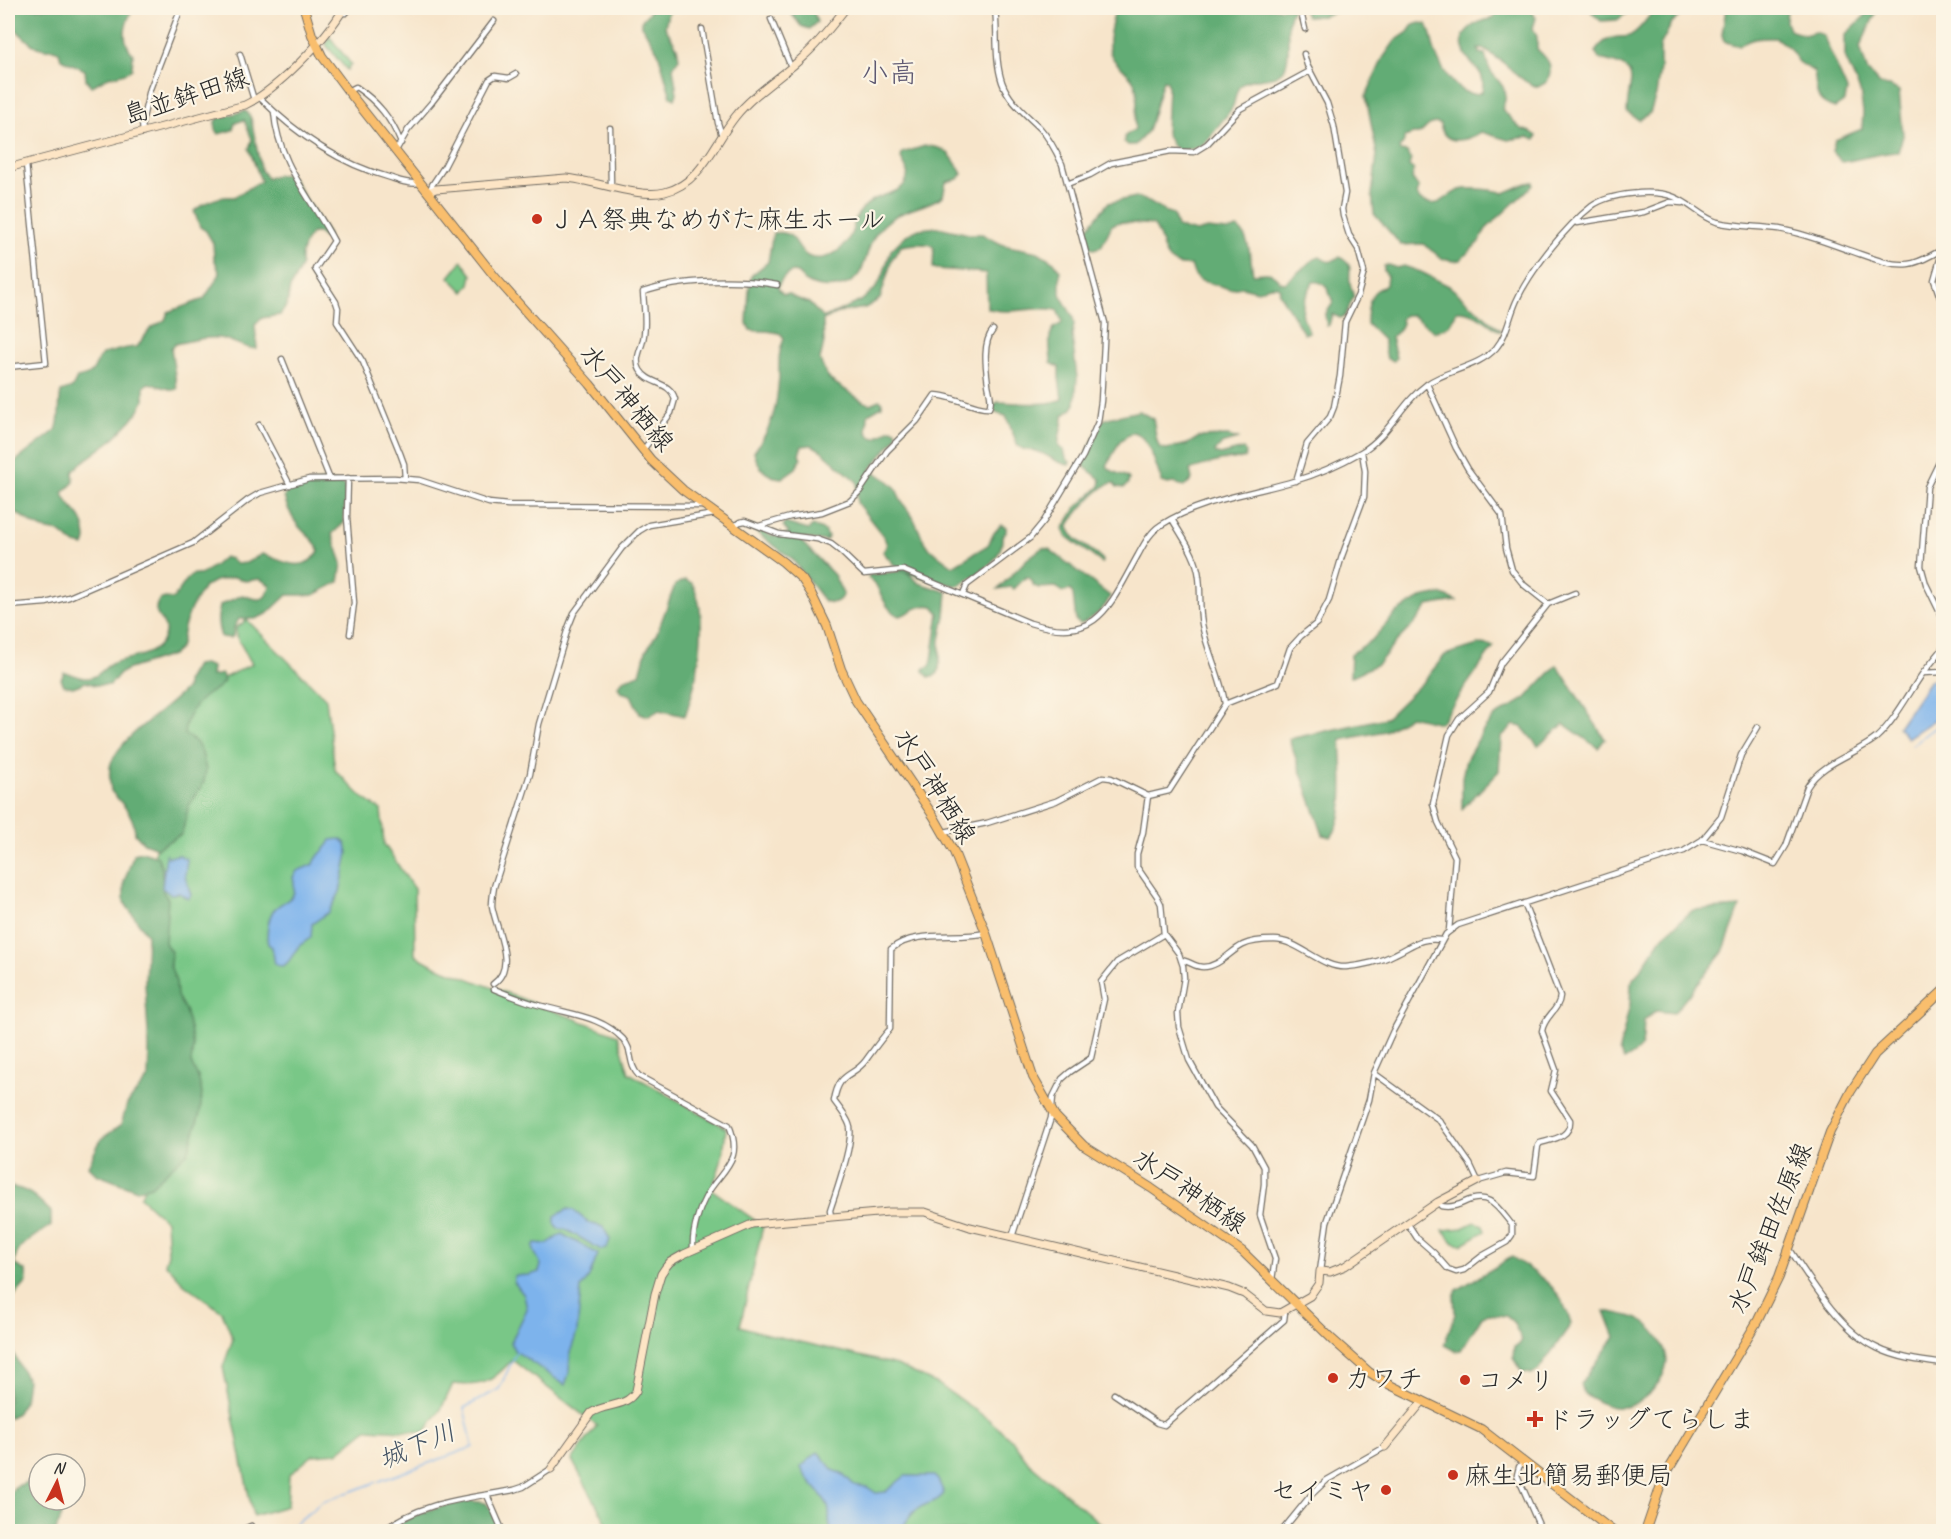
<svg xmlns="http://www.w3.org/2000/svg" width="1951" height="1539" viewBox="0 0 1951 1539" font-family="Caveat,'Klee One',sans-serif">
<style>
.green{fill:#79c787;stroke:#527959;stroke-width:1.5}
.forest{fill:#62ac74;stroke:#466c50;stroke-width:1.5}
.water{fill:#7db3ec;stroke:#546f8c;stroke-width:1.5}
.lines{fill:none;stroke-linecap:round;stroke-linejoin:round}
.stream{stroke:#7db3ec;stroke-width:1.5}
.street-casing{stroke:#726c63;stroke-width:7}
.secondary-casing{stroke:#726c63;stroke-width:9}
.primary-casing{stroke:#726c63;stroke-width:10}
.street{stroke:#fff;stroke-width:4.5}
.secondary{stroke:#fde5c5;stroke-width:7}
.primary{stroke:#f9be6d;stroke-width:8}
.poi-dot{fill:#c8321e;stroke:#fcf5e5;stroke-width:2}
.labels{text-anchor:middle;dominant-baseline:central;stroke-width:4.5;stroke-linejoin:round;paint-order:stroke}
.street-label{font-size:26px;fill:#2b2b2b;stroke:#fcf5e5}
.poi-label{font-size:26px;fill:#2b2b2b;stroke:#fcf5e5;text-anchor:start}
.water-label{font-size:27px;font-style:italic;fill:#445465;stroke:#fcf5e5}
.quarter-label{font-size:28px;fill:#5f5a73;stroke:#fcf5e5}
</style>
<rect width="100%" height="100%" fill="#fcf5e5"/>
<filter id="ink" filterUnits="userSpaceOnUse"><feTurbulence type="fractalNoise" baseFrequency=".0167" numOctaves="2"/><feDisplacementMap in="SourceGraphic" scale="12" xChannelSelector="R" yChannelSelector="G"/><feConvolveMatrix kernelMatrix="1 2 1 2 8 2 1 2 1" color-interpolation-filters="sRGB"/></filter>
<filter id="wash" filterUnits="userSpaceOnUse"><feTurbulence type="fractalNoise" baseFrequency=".008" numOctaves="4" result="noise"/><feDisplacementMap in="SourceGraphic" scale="24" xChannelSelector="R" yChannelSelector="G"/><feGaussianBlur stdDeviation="1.35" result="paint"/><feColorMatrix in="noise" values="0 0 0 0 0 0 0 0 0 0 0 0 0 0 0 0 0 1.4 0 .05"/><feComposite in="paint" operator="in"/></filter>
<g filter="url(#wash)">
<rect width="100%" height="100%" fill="#f7e5cb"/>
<path class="green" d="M329 36 351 64 347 70 326 45Z
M462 261 472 275 470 284 464 292 449 277Z
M247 620 326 699 335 770 362 797 381 810 384 844 414 889 415 955 435 966 618 1035 629 1073 726 1128C724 1150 721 1168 711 1189L763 1226 740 1326 759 1332 897 1365 939 1385 988 1419 1012 1440 1029 1463 1101 1524 1106 1531H611L572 1460 597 1426 512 1360C492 1382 484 1387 453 1384L441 1409 425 1432 367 1429 337 1453 313 1455 289 1475 287 1506 253 1516 223 1367 233 1339 222 1312 183 1283 165 1263 168 1254 166 1221 140 1197 169 1142 154 880 156 822 172 723 205 687 252 664 236 636V628Z
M1475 1222 1483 1225 1485 1231 1461 1245 1454 1243 1443 1230 1462 1228Z"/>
<path class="forest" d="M8 8H133C125 24 120 39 133 54L132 69C124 75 118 75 109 77 102 79 98 84 91 86L86 80 85 70 61 59 59 52 54 49C31 52 24 34 8 23Z
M653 8H674L668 13 665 27 677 47 679 58 673 68 677 93 675 99 671 97 658 52 642 26V20Z
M787 8H816L814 13 817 22 809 29 801 26Z
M1115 8H1350L1322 16H1306L1302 8 1292 10C1283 27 1292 47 1286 65 1278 85 1254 73 1241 85 1235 90 1236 99 1233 106 1230 112 1226 116 1222 121 1207 140 1206 150 1178 150L1172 145 1166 133 1168 86 1167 81 1163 80 1148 131 1135 145H1128L1124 142 1125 136 1135 129C1134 115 1141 96 1134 82 1131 75 1121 68 1115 61 1102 47 1113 25 1115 8Z
M1497 8H1530L1536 18 1533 28 1537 37V49C1549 60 1554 66 1547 82L1538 87C1524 83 1517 74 1506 65 1498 58 1490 53 1481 48L1478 49 1479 53 1485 54C1487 61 1488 68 1492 73 1504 88 1510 90 1502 109L1521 129 1531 132 1537 136 1535 140 1528 137 1508 140 1481 132C1467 141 1444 147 1440 124 1429 121 1426 129 1419 134H1413L1405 137 1403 144 1399 148 1400 151 1407 152 1411 159 1409 166 1414 170 1412 178 1419 188 1417 194 1420 200C1442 210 1443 196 1460 190 1469 187 1496 190 1504 193L1527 183 1533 182V185L1486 229 1479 242 1460 260 1453 261 1443 259 1423 244 1401 245 1374 214 1372 194 1377 155 1366 96 1383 58 1395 41 1408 32 1413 25 1420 23 1427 24C1432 34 1432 43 1435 52 1442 70 1460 102 1482 92 1487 68 1470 68 1464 51 1456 30 1478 21 1494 18Z
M1591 8H1634L1617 20 1601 21 1592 13Z
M1657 8H1689L1672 23 1660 46V68L1656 95 1650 113 1639 120 1627 112C1628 78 1645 68 1599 59L1595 52C1600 44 1607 38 1617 37 1622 36 1627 38 1631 35 1643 28 1647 16 1657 8Z
M1726 8H1787L1786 22 1789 30 1804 35 1815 32 1823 35 1847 90 1845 101 1835 108C1812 101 1818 91 1814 72L1799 62 1789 48 1776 38C1768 38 1759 37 1751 40 1737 46 1740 47 1724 41L1722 35Z
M1870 8H1878L1860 47 1867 70 1881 85 1890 86 1899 91 1903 136 1898 152C1878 153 1861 159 1842 162L1832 151 1835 140 1862 129 1863 112 1860 91 1845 57V35L1870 11Z
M244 111 247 112 251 118 261 170 267 178C276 176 285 171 293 179L328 234 327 237 323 238 319 233H312L306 241 301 255V267L290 288 287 305 280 315 262 318 255 325 257 349C246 349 235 342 224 339 210 335 190 341 175 344L171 348 177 389 173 390 148 383 144 387V401L137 414 112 440 80 464 73 472 74 482 63 493C68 510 83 512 85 531 86 538 87 539 84 546L75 544 59 532 43 529 33 524 8 507V467L56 430C61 418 58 406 61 392L72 388 77 378C100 373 91 368 102 354 115 352 124 347 137 347L150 329 165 320 168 312 204 299 220 274 214 258 213 243 206 231 200 227 194 211C204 202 221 195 234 197L261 181 249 149 252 139 244 120 235 123 233 130 219 134 216 130 215 122 219 118Z
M925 146C947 146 952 156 962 174L958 179 946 182 943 196C920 211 894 208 876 234 864 250 868 275 847 284 835 289 818 289 807 282 802 280 801 275 797 273 789 269 779 281 778 288L783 294H790L793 297 809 303 822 317H825L861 301 875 289 883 275 891 250 906 235 919 229 938 227 969 234H982L1003 245 1038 252 1054 262 1060 271V294L1073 317 1074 325 1072 335 1077 378 1075 404 1071 410 1063 415C1064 426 1057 436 1059 447L1064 450 1066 458 1070 462 1069 465C1053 463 1040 447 1024 450L1018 446 1006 416 996 413 993 409 994 405 998 402C1014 402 1049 407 1062 399L1059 378V367L1051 363C1051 348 1044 330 1061 324L1062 321 1057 310C1035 305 1009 316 987 308L986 273 937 269 933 268 934 248 932 245C924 243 910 244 901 246L892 259 880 299 865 308 840 312 823 320 824 342 820 360 824 370 830 380 864 402 870 404 879 400 882 401V406L868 414 867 431 871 437 876 438 890 429 896 430 897 436 870 470 886 479 896 488 901 501 913 517 922 537 930 549 953 566 988 545 994 533 1001 525 1006 527V532L1002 537C1004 561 976 575 958 586L926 579 897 568 883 552 887 545 884 537 857 503V482L822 451 812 445 802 446 799 454 801 459 796 468 782 478C766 477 758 468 754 452 773 426 777 408 779 376 779 363 778 351 784 339L781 334C771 330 760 332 750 330L747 323 749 288 752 275 768 262 773 233C804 228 792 262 822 258 834 256 845 247 850 236 854 229 854 220 858 214 862 209 870 201 875 199 886 193 901 193 906 181 910 173 905 166 901 159L902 153Z
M1136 197C1151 200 1159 211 1173 214L1177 227 1196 232 1207 229 1228 231 1237 228C1249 233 1251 261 1253 274 1267 273 1272 270 1280 282L1285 283 1314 259 1320 257C1332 265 1330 261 1340 257 1355 267 1348 268 1350 282 1350 287 1353 291 1354 296L1345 316 1340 318 1332 314 1329 325 1327 326 1325 315 1333 303C1330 293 1326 280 1313 282 1308 293 1300 305 1303 317 1305 322 1308 327 1309 332L1304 334 1279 293 1280 289 1278 286H1269L1258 291 1242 287 1230 289 1199 280 1194 274 1191 265C1185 266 1182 265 1177 264 1159 258 1165 238 1153 225L1120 222 1112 225 1101 247 1093 249 1090 247 1087 237V229L1108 203Z
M1388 265 1397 268 1404 266 1421 272 1449 286 1502 331H1499C1486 322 1474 310 1457 311L1449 326 1435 332 1412 315H1405L1401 319 1402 323 1399 330 1391 337 1396 358 1394 361 1387 359 1383 340 1367 324C1367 315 1368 296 1377 290 1380 288 1383 288 1386 285L1387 275 1384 271V266Z
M1139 411 1153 419C1156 429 1154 438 1160 448L1167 449 1188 444 1199 437 1228 436 1238 439 1221 444 1220 447 1215 451 1216 453 1220 455 1243 449 1246 452 1245 458C1239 460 1235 459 1229 459 1224 460 1193 468 1190 470L1192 479C1183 493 1180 480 1168 484L1162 482C1156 467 1150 437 1133 432L1120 441 1107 466C1114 476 1123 472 1129 479L1128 484 1124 488 1117 487 1114 483C1101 483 1074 515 1068 527 1072 541 1093 549 1103 560L1102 563 1066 536 1063 529 1076 508 1100 486 1101 481C1096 473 1085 471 1082 462L1102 421 1108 418Z
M323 481 341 483 345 486 344 523 332 534 342 563 339 582 314 595H287L267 614 255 619H239L234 628 233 636 230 638 221 637C217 625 217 617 220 605L242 595C256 600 267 604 270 585L260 579 246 581 234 577 215 581 204 587 191 608 184 627 181 645 178 650 172 655 126 670 119 674 110 685H95L86 682 73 687 64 685 61 679 64 673C73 673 79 678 87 678 98 678 102 669 111 664 126 656 160 659 165 633 167 618 149 617 159 600L165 598 173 599 188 578 194 574 200 575 215 565 224 557 231 559 236 564 246 563 262 554C283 560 303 576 319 551 314 539 312 540 304 532 294 523 288 510 284 497L288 489Z
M785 523 808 530 813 526 825 531 828 537 826 541 801 538 800 540 834 575 843 594C839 603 833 604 824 601L792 559 752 529V527C772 533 768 541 789 533L783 526Z
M1042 548 1049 549 1110 596C1105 609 1093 618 1080 624L1076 621 1073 594 1070 590 1063 592 1056 587 1039 588 1034 586 1029 578 1026 577 1014 589 1011 587 998 589 1027 559Z
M902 571 908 573 919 583 947 592 945 616 940 640V662L938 673 933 677H929L923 671 925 668 930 666 932 660 939 613 933 606C920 603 912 612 900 616 887 612 882 596 876 585 874 582 871 581 868 578L869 575Z
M685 580 692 583C710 616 698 681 685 716L659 710 649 716 640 714 631 695 621 692 618 686 623 680 640 674 646 651 657 633 675 585Z
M1441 594 1456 601 1428 606 1415 623 1396 642 1378 664 1350 677 1351 654 1372 640 1397 612 1421 598Z
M1481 644 1494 646 1440 723 1410 716 1385 731 1341 740C1342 765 1348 817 1331 837L1323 835 1289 739 1386 718 1424 681 1445 655Z
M204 664 212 667 211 676 222 674 224 681C220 687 215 690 209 693 194 703 186 716 184 734L196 742 202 753 206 770 204 782 189 805 182 834 157 848 144 843 135 834C135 815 122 804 111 791 110 782 108 772 111 763 125 732 165 712 187 687L186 682 196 665Z
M1557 665 1605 739 1598 748 1564 724 1538 746 1522 727 1514 725 1501 737 1499 771 1462 809V777L1466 760 1483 731 1494 717 1525 699Z
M142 852 158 857 162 869 163 892 168 899 165 943 171 952 170 965 176 982 177 996 185 1010 190 1028 193 1047 191 1063 198 1077 202 1093 200 1113 188 1152 151 1186 137 1190 96 1174 88 1166 101 1139 121 1125 127 1104 148 1078 149 1049 145 983 147 935 124 902V882L134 854Z
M1740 907 1723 952 1674 1013 1656 1011 1644 1020C1642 1045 1647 1048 1624 1060L1619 1051 1630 1004 1631 983 1663 936 1693 910Z
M8 1187C27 1187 38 1199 51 1212V1226C38 1234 12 1247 15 1265L26 1271 27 1282 13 1298 8 1308Z
M1512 1257C1543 1279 1560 1285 1571 1324L1538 1371 1531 1374 1522 1372 1513 1358 1514 1347 1519 1345 1522 1340 1513 1322 1506 1316 1488 1314 1481 1318 1461 1350 1455 1351 1444 1345 1455 1314 1454 1296 1457 1290Z
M1605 1311C1619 1314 1633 1315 1645 1323 1657 1331 1670 1353 1666 1367 1659 1390 1634 1413 1609 1406 1601 1404 1592 1398 1584 1394L1581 1384 1615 1337Z
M8 1343 27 1380 24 1401 16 1414 8 1418Z
M39 1477V1500H54L62 1512 56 1531H8V1495L15 1487Z
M472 1501 486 1503 493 1512 500 1531 388 1532C416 1511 439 1506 472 1501Z"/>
<path class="water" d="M1943 679V714L1907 738 1898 727 1930 680Z
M341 839 346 844 348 853 340 892 329 912 312 924 311 937C307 941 303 943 299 946 292 954 287 972 275 964L272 947 268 944C266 935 268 919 273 911 284 897 299 904 293 877L297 871 314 864C318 851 327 851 331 840Z
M166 854 168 857 179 855 187 859 185 876 191 895 188 899 179 893 170 894 162 888Z
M568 1209 573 1210 589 1223 603 1227 610 1239 607 1248 601 1250 565 1229H558L555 1223V1216Z
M562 1234 598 1254 589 1277 581 1288 577 1332 570 1353 569 1373 565 1385 514 1350 511 1342 527 1309 524 1295 514 1282V1276L530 1275 539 1272 541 1265C539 1257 530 1251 535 1243L547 1244Z
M818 1452 833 1470 844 1475 854 1485 867 1487 876 1493 885 1492 905 1476H934L938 1480 944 1493C938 1503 928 1502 919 1508 911 1513 905 1523 901 1531H832C826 1522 832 1514 827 1504 820 1490 805 1480 801 1467Z"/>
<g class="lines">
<path class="stream" d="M1912 745 1931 730 1944 724
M285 1532 322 1502 473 1447 464 1408 499 1389 517 1351"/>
</g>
</g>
<g filter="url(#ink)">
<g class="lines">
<g class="street-casing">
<path id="street" d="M1300 8 1305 29
M340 13H346L351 8
M771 19 791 67
M702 29 718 123 722 136
M240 54 254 100
M348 91 356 87C378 102 391 118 401 143
M259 97C296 134 338 163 388 177 398 180 409 185 420 183
M274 112C278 163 311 198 334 241L315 269 336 302 338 308 337 322 363 362 400 453 404 464 405 479
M610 128 611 186
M143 133 142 122 150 89 181 8
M395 152 408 130 432 102 494 21
M1067 184 1090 175 1111 163 1171 151 1194 152 1207 144 1240 109 1310 71
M430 190 432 185 444 167 489 80 495 76 509 78 516 74
M1577 223 1644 212 1670 202 1682 203
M1943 249 1934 280 1944 309
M282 359 329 477
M8 367 46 363 26 164
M1427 384 1456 448 1468 469 1502 515 1506 548 1512 570 1524 585 1548 604
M259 425 290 485
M643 450 671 413 675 399C670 381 649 385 640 370 635 361 639 353 642 344 647 327 644 309 643 292 681 279 739 278 777 285
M1944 452 1927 487 1921 566 1926 584 1944 621
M348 478 347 517 354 603 350 634
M1296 481 1307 444 1330 417 1334 407 1340 376 1345 322 1358 295 1364 272 1358 249 1349 235 1343 216 1342 209 1345 193 1334 126 1327 103 1307 65 1304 54
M1172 519C1182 537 1197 556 1199 577 1201 593 1199 608 1202 624 1207 652 1221 676 1225 704
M734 526 740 522 745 521 779 534 817 539 831 544 840 551 864 574 903 570 1030 623C1098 644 1109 607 1138 555 1144 544 1150 532 1161 525 1200 500 1251 494 1294 481 1315 475 1342 463 1361 452 1389 436 1401 403 1427 384 1448 369 1478 368 1496 348 1507 335 1509 318 1516 302 1529 272 1566 226 1592 206 1610 193 1654 189 1674 197 1690 203 1701 217 1717 222 1737 227 1759 226 1779 229 1802 233 1826 242 1848 250 1867 256 1888 266 1908 264 1921 263 1932 254 1944 249
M759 526 790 517 822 512 850 501 860 491 887 451 917 421 935 395C951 395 978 410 989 408 993 400 989 392 988 384 986 368 982 343 993 330
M963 594 967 585 1030 538 1044 521 1083 456 1098 422 1101 401 1105 323 1062 164C1056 151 1050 139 1040 128 1026 114 1009 102 1002 82 994 58 998 32 995 8
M8 606 46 603 69 597 193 543 248 500 260 493 309 479 394 478 419 480 489 503 508 505 702 506
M1923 673 1941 651 1944 642
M1148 796 1143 832 1137 854V867L1157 896 1161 904 1164 934 1179 954 1183 966 1184 978 1178 1013 1179 1027 1189 1060 1215 1107 1252 1145 1264 1167V1184L1260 1215 1275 1259 1272 1280
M944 832 987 823 1056 801 1103 777 1111 778 1148 796 1169 791 1225 704 1278 683 1290 648 1301 636 1317 623 1329 600 1342 556 1364 497 1365 471 1362 452
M1702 840 1742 851 1775 864 1786 846 1807 787C1822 762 1855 755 1876 738 1894 722 1909 693 1923 673L1944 672
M1449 931 1455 857 1438 822 1433 804 1449 735 1459 719 1489 692 1501 663 1548 604 1575 593
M1181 960C1189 961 1195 967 1203 967 1219 967 1229 952 1243 945 1251 941 1264 940 1274 940 1299 940 1322 969 1346 967 1361 966 1382 961 1395 954 1414 945 1419 937 1442 940
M493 984C518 967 496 930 492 906 492 900 493 893 494 887L530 774 539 724 568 628 574 613 622 548 639 531 649 525 715 514
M494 989C511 996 528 1003 546 1007 574 1015 602 1017 623 1039 634 1051 627 1063 639 1076L729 1125C743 1159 725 1167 709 1191 699 1207 692 1231 693 1249
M1374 1073 1439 1120 1470 1164 1478 1181 1506 1173 1534 1176 1538 1146 1540 1143C1554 1139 1571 1137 1570 1120L1551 1091 1556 1070 1542 1031C1544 1016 1559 1011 1560 996L1524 903
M831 1217 830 1210C835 1194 856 1138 849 1124 846 1116 839 1108 834 1101 839 1070 853 1078 866 1060 874 1049 881 1039 890 1029L891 949C916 929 956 940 986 933
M1408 1224 1417 1238 1434 1253 1448 1269 1456 1272 1464 1270 1482 1256 1507 1242 1512 1235V1225C1498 1208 1490 1191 1465 1202 1457 1206 1450 1208 1441 1206L1438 1202
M1012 1237 1051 1118 1053 1097 1062 1079 1070 1072 1091 1058 1104 999 1101 982 1117 962 1164 934
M1789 1248C1810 1280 1841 1331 1877 1348 1897 1358 1921 1361 1944 1364
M1320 1271 1327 1222 1369 1100 1374 1073 1393 1031 1446 934 1458 925 1684 851 1702 840 1721 817 1741 755 1758 727
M1114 1394 1157 1423 1164 1425 1284 1320 1285 1312
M1523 1461 1519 1467 1517 1475 1542 1532
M487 1495 503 1532
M237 1532 251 1526
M381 1532C422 1501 465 1499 514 1490L523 1487 551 1469
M1281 1532 1311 1495 1327 1480 1385 1447"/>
</g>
<g class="secondary-casing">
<path id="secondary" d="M8 168 245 105C278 89 326 39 344 8
M428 192 436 189 566 178C594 180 639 199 665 192 702 183 714 143 735 117 754 93 782 77 804 56 820 42 833 24 846 8
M1385 1447 1423 1401
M551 1469 591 1413C606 1403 626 1408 636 1391L655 1294 661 1274 665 1268 670 1262 684 1254 752 1224 889 1212H925L970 1227 1229 1288 1244 1294 1266 1311 1280 1313 1310 1296 1319 1283 1320 1271 1330 1272 1345 1266 1438 1202 1478 1181"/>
</g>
<g class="primary-casing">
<path id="primary" d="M304 8 312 35 322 56 348 91 495 277 590 384 651 460 683 490 783 562 802 579 811 593 827 626 841 669 856 701 934 817 954 852 986 933 1033 1077 1055 1116 1084 1146 1151 1188 1242 1251 1333 1340 1369 1372 1386 1383 1481 1429 1614 1532
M1645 1532 1663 1479 1758 1320 1779 1277 1830 1132 1851 1091 1875 1054 1944 990"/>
</g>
<use href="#street" class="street"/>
<use href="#secondary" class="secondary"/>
<use href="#primary" class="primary"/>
</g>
</g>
<g class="poi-dot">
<circle cx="537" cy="219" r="6"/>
<circle cx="1333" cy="1378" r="6"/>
<circle cx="1465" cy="1380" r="6"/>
<path d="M1532 1410h6v6h6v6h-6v6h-6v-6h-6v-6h6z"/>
<circle cx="1453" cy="1475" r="6"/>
<circle cx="1386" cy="1490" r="6"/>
</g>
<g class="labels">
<g class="street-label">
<text transform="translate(186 96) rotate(-18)">島並鉾田線</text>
<text transform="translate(627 398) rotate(50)">水戸神栖線</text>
<text transform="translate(935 786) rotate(58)">水戸神栖線</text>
<text transform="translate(1190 1191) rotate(34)">水戸神栖線</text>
<text transform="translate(1770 1228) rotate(-68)">水戸鉾田佐原線</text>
</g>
<g class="poi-label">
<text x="549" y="219">ＪＡ祭典なめがた麻生ホール</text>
<text x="1345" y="1378">カワチ</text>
<text x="1477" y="1380">コメリ</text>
<text x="1547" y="1419">ドラッグてらしま</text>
<text x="1465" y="1475">麻生北簡易郵便局</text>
<text x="1374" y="1490" text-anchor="end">セイミヤ</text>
</g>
<g class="water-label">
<text transform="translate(417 1445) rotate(-23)">城下川</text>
</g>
<g class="quarter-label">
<text x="889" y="72">小高</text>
</g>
</g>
<rect width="1951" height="1539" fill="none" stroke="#fcf5e5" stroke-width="30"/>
<g transform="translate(57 1482) rotate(6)"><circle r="28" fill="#fcf5e5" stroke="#a8a49b" stroke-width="1.5"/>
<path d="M0-4.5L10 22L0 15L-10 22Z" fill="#c8321e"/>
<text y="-9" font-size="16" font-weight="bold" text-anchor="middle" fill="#2b2b2b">N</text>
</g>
</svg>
